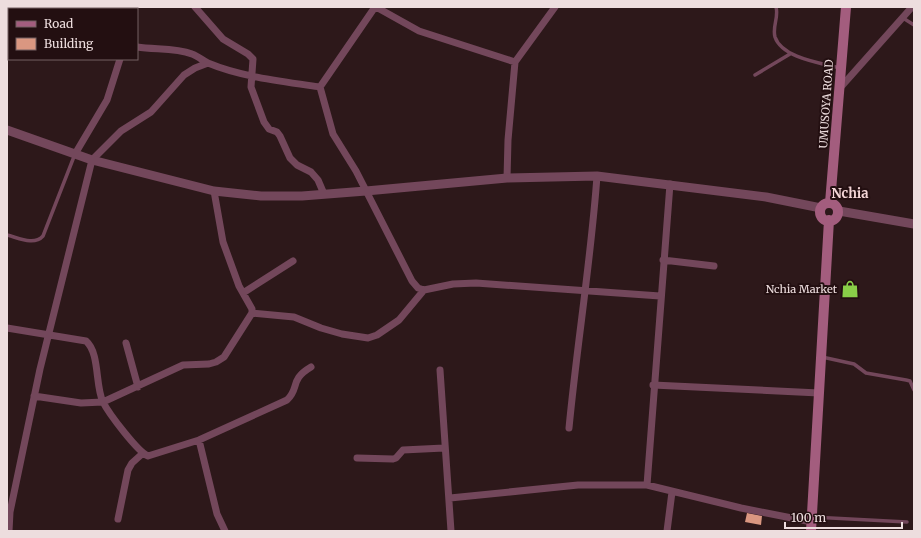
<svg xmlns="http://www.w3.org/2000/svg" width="921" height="538" viewBox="0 0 921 538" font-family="Merriweather,serif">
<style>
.building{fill:#da9781}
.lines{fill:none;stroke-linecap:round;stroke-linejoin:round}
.service{stroke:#73475b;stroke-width:3.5}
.minor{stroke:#73475b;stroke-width:7}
.tertiary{stroke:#73475b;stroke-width:9}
.secondary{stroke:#a35d7e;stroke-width:10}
.labels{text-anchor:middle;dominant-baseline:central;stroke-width:4;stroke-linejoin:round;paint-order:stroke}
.street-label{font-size:11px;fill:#edddde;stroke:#230f11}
.poi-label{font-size:11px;fill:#edddde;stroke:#230f11;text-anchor:end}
.quarter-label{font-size:13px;font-weight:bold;fill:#f3d5d6;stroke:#230f11}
</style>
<rect width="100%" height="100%" fill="#2d181a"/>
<path class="building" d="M747 513 762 516 761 525 745 522Z"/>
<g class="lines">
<path class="service" d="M776 7C779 17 772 27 775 37 782 58 821 63 840 68
M903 18 914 25
M755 75 790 54
M7 235C19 238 34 246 43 236L75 154
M822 357 854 364 866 373 906 380 910 381 914 390
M812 517 907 522"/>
<path class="minor" d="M128 7V9
M195 7 223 39 248 54 253 59 251 87 264 122 269 129 277 132 280 136 290 158 297 165 311 172 318 180 324 194
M376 7 419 31 515 62
M137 47C155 50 175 47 192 54 198 56 203 61 208 63 241 77 285 82 320 87L375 7
M320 87 333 134 356 171 412 281 418 288 424 290 453 284 476 283 660 296
M840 88 912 7
M75 154 107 100 120 59
M507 178 508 140 515 62 555 7
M663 260 714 266
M243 293 293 261
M252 313 294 317 321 328 342 334 368 338 377 335 399 320 424 290
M7 328 86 341C100 353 95 386 103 402 109 414 138 452 148 456L199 440 287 400C300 388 289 380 311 367
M126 343 138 387
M440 370 451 531
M653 385 819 393
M34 396 81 403 103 402 183 365 209 364 216 362 224 357 252 313V309L239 286 223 242 214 191
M569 428C577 344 591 260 597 176
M199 440 217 514 225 531
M357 458 393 459 396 458 403 450 444 448
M647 485 670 184
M450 498 578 485H647L741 508 812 522
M118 519 128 470 132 463 142 454
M9 531 10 512 40 369 92 160 121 131 151 112 184 75 195 68 208 63
M667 531 672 492"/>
<path class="tertiary" d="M7 130 92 160 214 191 261 196H302L366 191 507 178 597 176 766 197 821 208
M839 211 914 224"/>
<path class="secondary" d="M830 203 846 7
M820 212a9 9 0 1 1 18 0a9 9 0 1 1-18 0Z
M811 531 829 220"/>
</g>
<defs>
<g id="shop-bare" transform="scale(1.38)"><path d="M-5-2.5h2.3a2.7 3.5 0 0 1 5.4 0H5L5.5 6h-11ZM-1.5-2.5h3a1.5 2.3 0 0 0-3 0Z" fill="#89ce48" stroke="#230f11" stroke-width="2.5" paint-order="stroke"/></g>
</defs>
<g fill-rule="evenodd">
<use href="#shop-bare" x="850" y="289"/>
</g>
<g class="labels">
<g class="street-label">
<text transform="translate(826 104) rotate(-86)">UMUSOYA ROAD</text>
</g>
<g class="poi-label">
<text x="837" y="289">Nchia Market</text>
</g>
<g class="quarter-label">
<text x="850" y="193">Nchia</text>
</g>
</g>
<rect width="921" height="538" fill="none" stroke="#edddde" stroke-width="16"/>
<rect x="8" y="8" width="130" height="52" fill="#230f11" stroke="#746163"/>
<rect x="16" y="21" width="20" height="6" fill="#a35d7e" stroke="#746163"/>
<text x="44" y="28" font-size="12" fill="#edddde">Road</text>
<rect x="16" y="38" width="20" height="12" fill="#da9781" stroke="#746163"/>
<text x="44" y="48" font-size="12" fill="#edddde">Building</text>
<path d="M785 522v6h117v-6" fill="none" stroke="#edddde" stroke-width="2"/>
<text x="791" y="522" font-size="12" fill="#edddde" stroke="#230f11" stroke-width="3" paint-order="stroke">100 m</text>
</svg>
